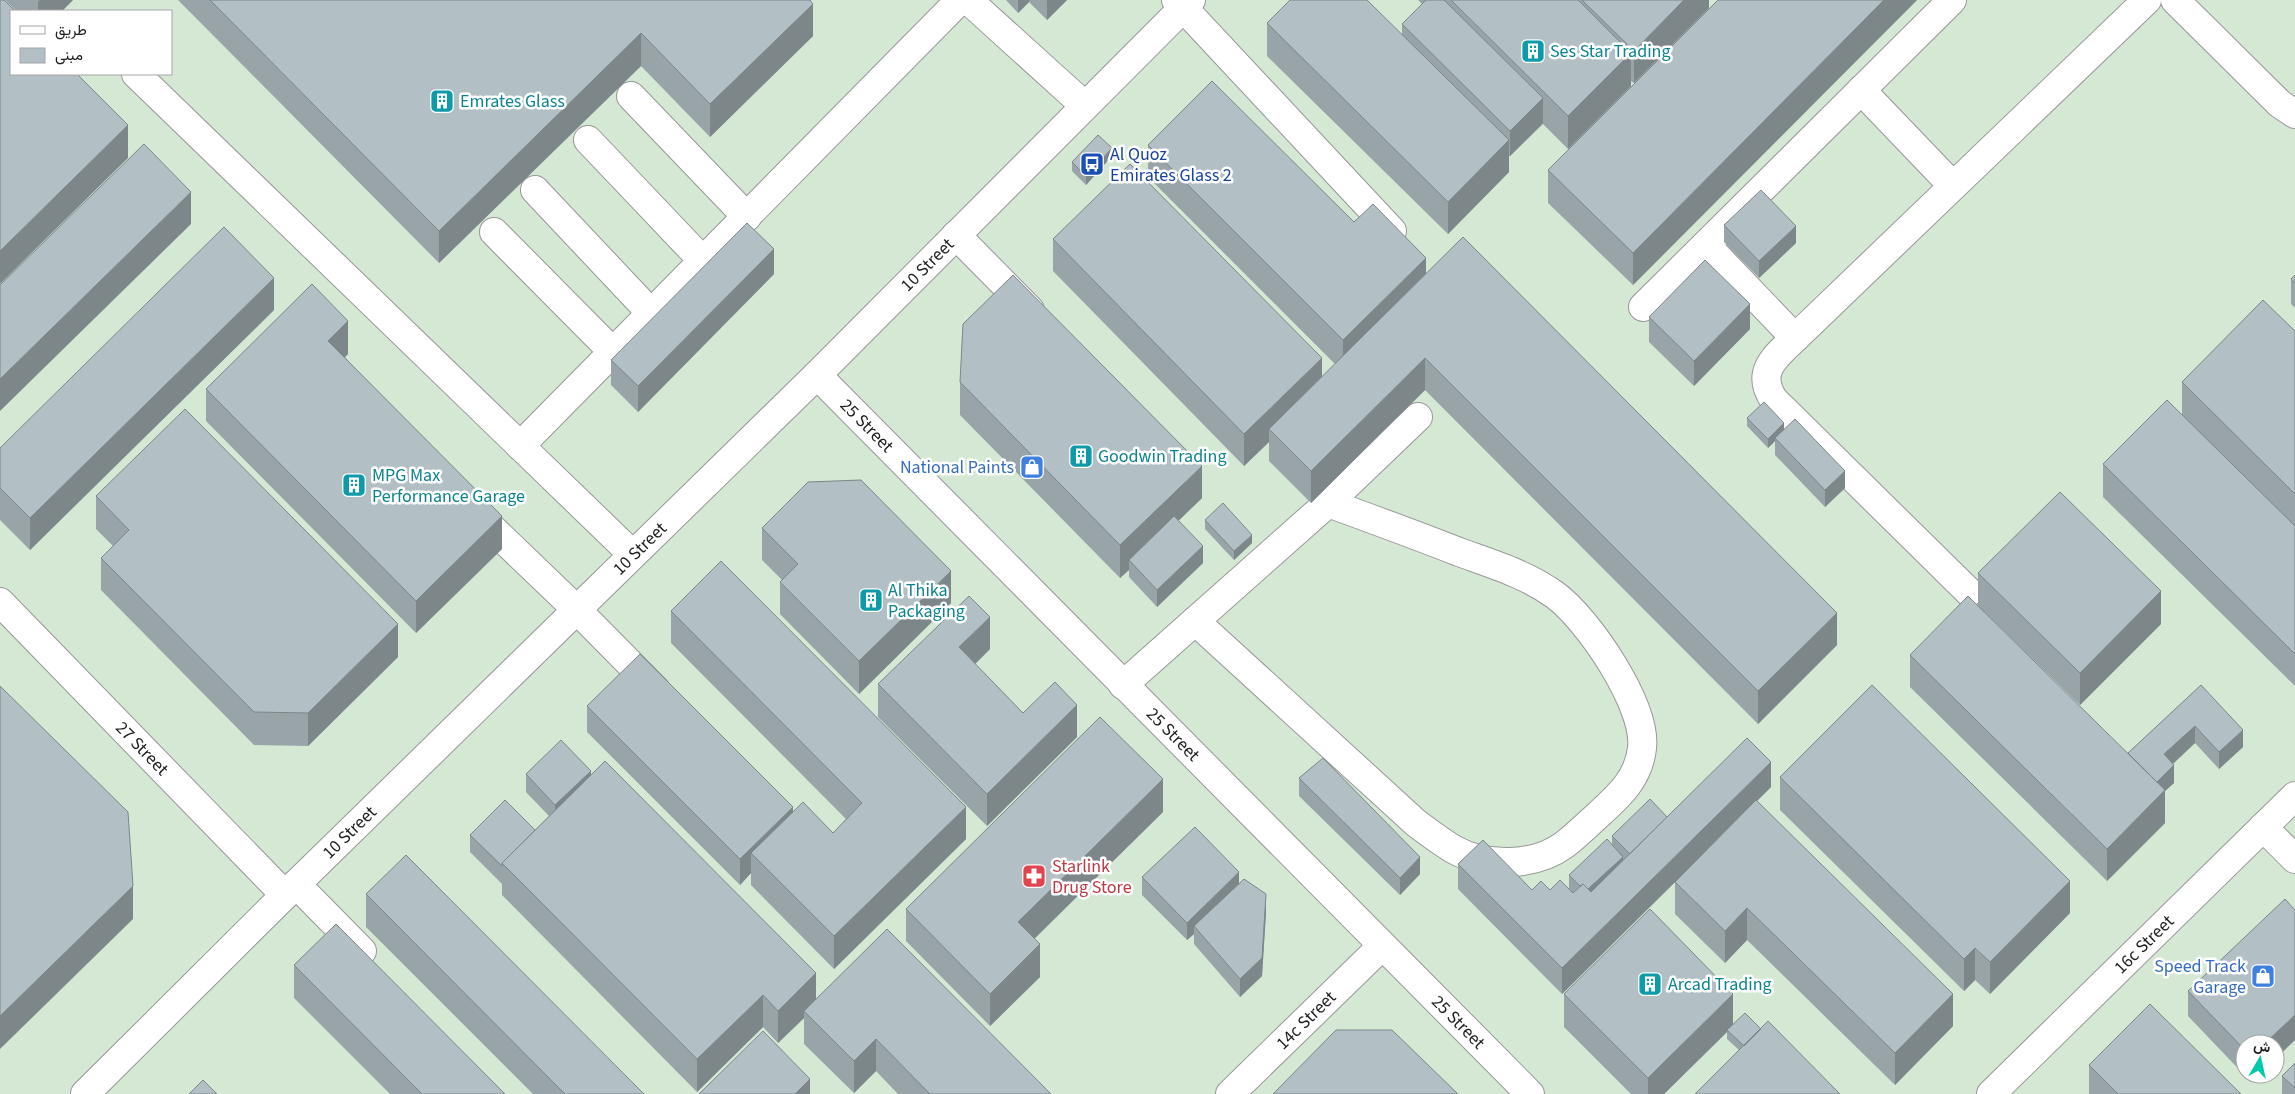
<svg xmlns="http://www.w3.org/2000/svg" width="2295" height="1094" viewBox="0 0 2295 1094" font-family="'Source Sans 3',Vazirmatn,sans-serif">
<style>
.industrial{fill:#d4e8d4;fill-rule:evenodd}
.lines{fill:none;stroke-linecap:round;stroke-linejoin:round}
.minor-casing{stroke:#979797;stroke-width:30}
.minor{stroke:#fff;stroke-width:28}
.wall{fill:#99a4a9}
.shaded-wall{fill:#7d8689}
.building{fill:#b2bfc4;stroke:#7d8689}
.labels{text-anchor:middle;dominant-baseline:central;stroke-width:5;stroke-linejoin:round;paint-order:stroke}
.culture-label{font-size:18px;fill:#0d838f;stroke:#fff;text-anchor:start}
.transit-label{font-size:18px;fill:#164399;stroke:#fff;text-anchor:start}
.street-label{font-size:18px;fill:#1d1d1d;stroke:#fff}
.shop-label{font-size:18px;fill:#366cbe;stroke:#fff;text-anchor:end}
.health-label{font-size:18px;fill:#be3a42;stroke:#fff;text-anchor:start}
</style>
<rect width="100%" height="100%" fill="#e2e9ef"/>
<path class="industrial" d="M0 0H2295V1094H0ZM11 11H171V74H11ZM2245 1044H2275V1074H2245Z"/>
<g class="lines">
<g class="minor-casing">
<g id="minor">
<path d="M968 0 1084 105"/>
<path d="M1176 0 1392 231"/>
<path d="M2175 0 2280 104 2295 114"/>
<path d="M136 74 632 554"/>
<path d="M1861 90 1953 186"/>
<path d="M631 96 747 217"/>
<path d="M588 140 703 261"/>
<path d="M535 190 651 313"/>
<path d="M494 232 613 352"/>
<path d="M956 235 1030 310"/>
<path d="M1706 245 1795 338"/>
<path d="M1643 307 1952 0"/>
<path id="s1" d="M817 375 1530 1094"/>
<path d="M520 446 960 0"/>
<path d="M476 513 576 609 656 690"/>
<path d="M1969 592 1774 400C1755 372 1775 357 1795 338L2147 0"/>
<path id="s2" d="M0 602 285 895"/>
<path d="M1195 621 1416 823C1428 832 1440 841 1453 849 1485 867 1534 867 1564 845 1576 836 1587 825 1598 815 1619 796 1639 778 1642 748 1647 706 1588 619 1555 595 1526 574 1492 564 1459 552 1416 535 1372 519 1328 503"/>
<path d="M1123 685 1328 503 1418 417"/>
<path d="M2263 827 2295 859"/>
<path d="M296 884 362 951"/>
<path id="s3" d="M85 1094 285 895 817 375 1191 0"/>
<path id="s4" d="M1230 1094 1382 946"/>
<path id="s5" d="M1991 1094 2295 796"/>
</g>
</g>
<use href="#minor" class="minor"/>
</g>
<path class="wall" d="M5 0H73L62 11H16Z
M178 0H810L813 36 710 137 641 66 439 263Z
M1006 0H1067L1047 20 1029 2 1018 13Z
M1418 0H1709V8L1634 83 1631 81V86L1568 149 1543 124 1510 156H1509V172L1448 234 1267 56V23L1402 34V24L1422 4Z
M1718 0H1917L1633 285 1548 203V170Z
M1148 145 1354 222 1426 274 1837 645 1758 724 1425 390 1311 503 1269 461V442L1244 466 1053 271V239L1322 377 1335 364 1148 177Z
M1112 156 1086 185 1072 171V162Z
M1724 225 1796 243 1759 278 1724 242Z
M774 274 638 412 611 385V360Z
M2295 275V308L2291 304V279Z
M274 310 30 550 0 520V448Z
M1649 317 1750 329 1694 386 1649 342Z
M2295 331V686L2103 497V464L2182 414V382Z
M348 354 345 357 502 549 416 633 206 421V389Z
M960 382 1202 498 1178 521 1203 563 1157 607 1129 577V570L1120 578 960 415Z
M1747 418 1784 429 1845 488 1825 507 1775 455V441L1768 448 1747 426Z
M96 496 398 657 308 746 254 745 101 590V558L113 546 96 529Z
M1205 520 1252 543 1234 560 1205 529Z
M762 528 951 603 859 694 780 614V582L782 580 762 560Z
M1978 573 2161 624 2080 705 1978 606Z
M671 611 966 839 834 969 751 885V873L740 885 587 732V706L833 833 846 819 671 643Z
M990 649 975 664 1023 713 1077 737 987 826 878 717V684Z
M1910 655 2128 753 2201 685 2243 747 2219 769 2195 743 2173 764 2174 783 2165 791V823L2107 881 1910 687Z
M526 774H591L816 999 1051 1094H898L876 1071 854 1093 804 1044V1018L778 1043 763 1027 697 1092 502 895V884L470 852V835L535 830 549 816 526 792Z
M1780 777 2070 913 1990 994 1975 980 1964 991 1780 810Z
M1299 778 1420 874 1400 895 1299 796Z
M1771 787 1757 801 1953 1026 1895 1085 1747 940 1725 963 1675 914V882L1562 994 1458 889V864L1532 890H1550L1569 888V875L1612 845V836L1667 817Z
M1163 812 1034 938 1040 977 990 1026 906 941V909Z
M1142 877 1239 883 1266 912 1262 976 1240 997 1194 944V934L1187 940 1142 895Z
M366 894 644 1094H533L366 927Z
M294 965 505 1094H390L294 998Z
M2188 991 2295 1040 2275 1059V1044H2245V1074H2259L2251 1082 2188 1016Z
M1564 994 1733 1024 1761 1029 1739 1050 1727 1039V1032L1664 1094H1631L1564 1027Z
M2295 1063V1094H2282V1076Z
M2089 1065 2241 1094H2089Z"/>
<path class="shaded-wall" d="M40 0H73L62 11H38V2Z
M1018 0H1029V2L1018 13Z
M1047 0H1067L1047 20Z
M1684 0H1709V8L1634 83V51Z
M1884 0H1917L1633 285V253Z
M813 4V36L710 137V104Z
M641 33V66L439 263V231Z
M1631 53V86L1568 149V116Z
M1543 98V123L1510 156V131Z
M128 125V158L0 284V251Z
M1509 140V172L1448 234V202Z
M1112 148V156L1086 185V176Z
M191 192V224L0 411V379Z
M1796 226V243L1759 278V261Z
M774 249V274L638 412V386Z
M1426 258V290L1343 372V340Z
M274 278V310L30 550V518Z
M1750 304V329L1694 386V361Z
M348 321V354L328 373V341Z
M1322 358V391L1269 429V442L1244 466V434Z
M1425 358V390L1311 503V471Z
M1784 423V432L1775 438V441L1768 448V439Z
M1202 466V498L1133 565 1129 560V570L1120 578V545Z
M1845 471V488L1825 507V490Z
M502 516V549L416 633V601Z
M1252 535V543L1234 560V551Z
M1203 546V563L1157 607V590Z
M951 571V603L859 694V661Z
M2161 591V624L2080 705V673Z
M1837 613V645L1758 724V691Z
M990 617V649L959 680V647Z
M398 624V657L308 746V713Z
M1077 705V737L987 826V794Z
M2195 726V743L2164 772V754Z
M2243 730V747L2219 769V752Z
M1771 762V787L1562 994V968Z
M2174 765V783L2165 791V823L2107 881V849L2152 786Z
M591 771V788L555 822V805Z
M1163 779V812L1018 955V922Z
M793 807V832L751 853V873L740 885V859Z
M966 807V839L834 969V936Z
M1420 857V874L1400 895V878Z
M1623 857V875L1585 908V891Z
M1239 872V890L1194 926V934L1187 940V923Z
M2070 881V913L1990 994V962Z
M133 886V919L0 1049V1016Z
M1266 894V912L1262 976 1240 997V979Z
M1747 908V940L1725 963V931Z
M1040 944V977L990 1026V994Z
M1975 948V980L1964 991V959Z
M816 973V1006L804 1011V1018L778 1043V1011Z
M1733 994V1026L1727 1030V1032L1664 1094H1648V1078Z
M1953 994V1026L1895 1085V1053Z
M763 995V1027L697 1092V1059Z
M2295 1015V1040L2275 1059V1044H2264Z
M876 1039V1071L854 1093V1061Z
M2251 1074H2259L2251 1082Z
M810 1079V1094H795Z"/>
<path class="building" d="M0 0H4L15 11H11V74H77L128 125 0 251Z
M210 0H810L813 4 710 104 641 33 439 231Z
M1290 0H1367L1509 140 1448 202 1267 23Z
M1426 0H1444L1543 98 1510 131 1402 24Z
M1451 0H1578L1631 53 1568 116Z
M1582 0H1684L1634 51Z
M1718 0H1884L1633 253 1548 170Z
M1212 81 1354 222 1373 204 1426 258 1343 340 1148 145Z
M1098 135 1112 148 1086 176 1072 162Z
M144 144 191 192 0 379V285Z
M1130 164 1322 358 1244 434 1053 239Z
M1761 190 1796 226 1759 261 1724 225Z
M747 223 774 249 638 386 611 360Z
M224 227 274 278 30 518 0 488V448Z
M1463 237 1837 613 1758 691 1425 358 1311 471 1269 429Z
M1705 260 1750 304 1694 361 1649 317Z
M1013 275 1202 466 1120 545 960 382 963 324Z
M2295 275V283L2291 279Z
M312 284 348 321 328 341 502 516 416 601 206 389Z
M2263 300 2295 331V494L2182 382Z
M2167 400 2295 526V654L2103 464Z
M1764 402 1784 423 1768 439 1747 418Z
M185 409 398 624 308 713 254 712 101 558 129 530 96 496Z
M1795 419 1845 471 1825 490 1775 438Z
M861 480 951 571 859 661 780 582 798 564 762 528 808 482Z
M2060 492 2161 591 2080 673 1978 573Z
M1223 503 1252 535 1234 551 1205 520Z
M1174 516 1203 546 1157 590 1129 560Z
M721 561 966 807 834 936 751 853 803 802 833 833 862 803 671 611Z
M969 596 990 617 959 647 1023 713 1055 682 1077 705 987 794 878 684Z
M1968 596 2165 790 2107 849 1910 655Z
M640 654 793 807 740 859 587 706Z
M1872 685 2070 881 1990 962 1975 948 1964 959 1780 777Z
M2201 685 2243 730 2219 752 2195 726 2164 754 2174 765 2157 782 2128 753Z
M0 686 128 812 133 886 0 1016Z
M1100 717 1163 779 1018 922 1040 944 990 994 906 909Z
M1747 738 1771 762 1562 968 1458 864 1483 840 1532 890 1541 881 1550 890 1560 880 1573 893 1583 884 1591 892Z
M561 740 591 771 555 805 526 774Z
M1323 758 1420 857 1400 878 1299 778Z
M605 761 816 973 778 1011 763 995 697 1059 502 863Z
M1650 799 1667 817 1630 854 1612 836Z
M505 800 535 830 502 863V866L470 835Z
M1756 800 1953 994 1895 1053 1747 908 1725 931 1675 882Z
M1195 827 1239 872 1187 923 1142 877Z
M1607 839 1623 857 1588 889 1583 884 1580 886 1569 875Z
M406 855 644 1094H565L366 894Z
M1244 879 1266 894 1262 958 1240 979 1194 926Z
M2285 899 2295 910V1015L2264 1044H2245V1050L2188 991Z
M1650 909 1733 994 1648 1078 1564 994Z
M336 924 505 1094H422L294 965Z
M887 929 1051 1094H930L876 1039 854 1061 804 1011Z
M2150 1004 2241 1094H2118L2089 1065Z
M1745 1013 1761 1029 1744 1046 1727 1030Z
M1768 1021 1840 1094H1695Z
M1336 1030H1392L1458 1094H1273Z
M763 1031 810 1079 795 1094H699Z
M2295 1063V1088L2282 1076Z
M203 1080 217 1094H189Z"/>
<defs>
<g id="building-square" transform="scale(1.25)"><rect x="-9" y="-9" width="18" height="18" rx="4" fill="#0f9aa8" stroke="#fff"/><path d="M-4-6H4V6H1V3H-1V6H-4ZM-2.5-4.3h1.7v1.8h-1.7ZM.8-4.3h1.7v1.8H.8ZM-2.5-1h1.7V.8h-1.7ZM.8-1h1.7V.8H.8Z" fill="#fff"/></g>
<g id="bus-square" transform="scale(1.25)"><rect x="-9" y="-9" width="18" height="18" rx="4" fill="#1a4fb4" stroke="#fff"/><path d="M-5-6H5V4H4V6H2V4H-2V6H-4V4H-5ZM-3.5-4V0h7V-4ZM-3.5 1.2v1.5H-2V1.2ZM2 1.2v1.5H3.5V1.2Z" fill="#fff"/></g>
<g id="shop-square" transform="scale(1.25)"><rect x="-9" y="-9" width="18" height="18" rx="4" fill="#3f7fe0" stroke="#fff"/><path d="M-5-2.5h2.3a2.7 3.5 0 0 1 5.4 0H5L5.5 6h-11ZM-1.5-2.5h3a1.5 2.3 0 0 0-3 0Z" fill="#fff"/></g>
<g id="pharmacy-square" transform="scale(1.25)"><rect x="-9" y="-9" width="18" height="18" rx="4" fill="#e0444e" stroke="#fff"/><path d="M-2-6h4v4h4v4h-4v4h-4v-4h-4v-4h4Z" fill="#fff"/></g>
</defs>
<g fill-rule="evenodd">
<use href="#building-square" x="1533" y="51"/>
<use href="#building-square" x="442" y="101"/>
<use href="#bus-square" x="1092" y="164"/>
<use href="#building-square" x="1081" y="456"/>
<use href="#shop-square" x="1032" y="467"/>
<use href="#building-square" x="354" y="485"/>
<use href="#building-square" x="871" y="600"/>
<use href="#pharmacy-square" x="1034" y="876"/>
<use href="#shop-square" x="2263" y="976"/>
<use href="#building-square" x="1650" y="984"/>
</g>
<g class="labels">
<g class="culture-label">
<text x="1550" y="51">Ses Star Trading</text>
<text x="460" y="101">Emrates Glass</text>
<text x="1098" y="456">Goodwin Trading</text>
<text x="372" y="475">MPG Max<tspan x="372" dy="21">Performance Garage</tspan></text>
<text x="888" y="590">Al Thika<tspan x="888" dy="21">Packaging</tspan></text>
<text x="1668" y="984">Arcad Trading</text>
</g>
<g class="transit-label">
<text x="1110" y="154">Al Quoz<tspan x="1110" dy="21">Emirates Glass 2</tspan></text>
</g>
<g class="street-label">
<text stroke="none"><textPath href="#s3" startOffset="1182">10 Street</textPath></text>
<text stroke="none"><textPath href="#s1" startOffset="71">25 Street</textPath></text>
<text stroke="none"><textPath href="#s3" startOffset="778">10 Street</textPath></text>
<text stroke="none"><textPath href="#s1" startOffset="506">25 Street</textPath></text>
<text stroke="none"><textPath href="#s2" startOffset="204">27 Street</textPath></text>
<text stroke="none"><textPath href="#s3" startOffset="372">10 Street</textPath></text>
<text stroke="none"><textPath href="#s5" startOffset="214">16c Street</textPath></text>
<text stroke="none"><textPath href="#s4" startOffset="106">14c Street</textPath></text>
<text stroke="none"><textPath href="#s1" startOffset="911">25 Street</textPath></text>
</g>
<g class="shop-label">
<text x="1014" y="467">National Paints</text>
<text x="2246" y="966">Speed Track<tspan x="2246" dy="21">Garage</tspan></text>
</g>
<g class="health-label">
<text x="1052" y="866">Starlink<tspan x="1052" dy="21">Drug Store</tspan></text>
</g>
</g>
<rect x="10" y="10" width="162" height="65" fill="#ffffff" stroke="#a5a5a5"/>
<rect x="20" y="26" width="25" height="8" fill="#ffffff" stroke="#a5a5a5"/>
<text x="55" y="35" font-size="15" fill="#1d1d1d">طريق</text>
<rect x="20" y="48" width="25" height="15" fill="#b2bfc4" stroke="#a5a5a5"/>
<text x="55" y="60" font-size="15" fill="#1d1d1d">مبنى</text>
<g transform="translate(2260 1059) rotate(9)"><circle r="24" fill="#ffffff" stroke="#a5a5a5"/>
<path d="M0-4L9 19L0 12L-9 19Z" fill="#00caa8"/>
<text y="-8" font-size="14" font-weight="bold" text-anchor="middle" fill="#1d1d1d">ش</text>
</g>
</svg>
